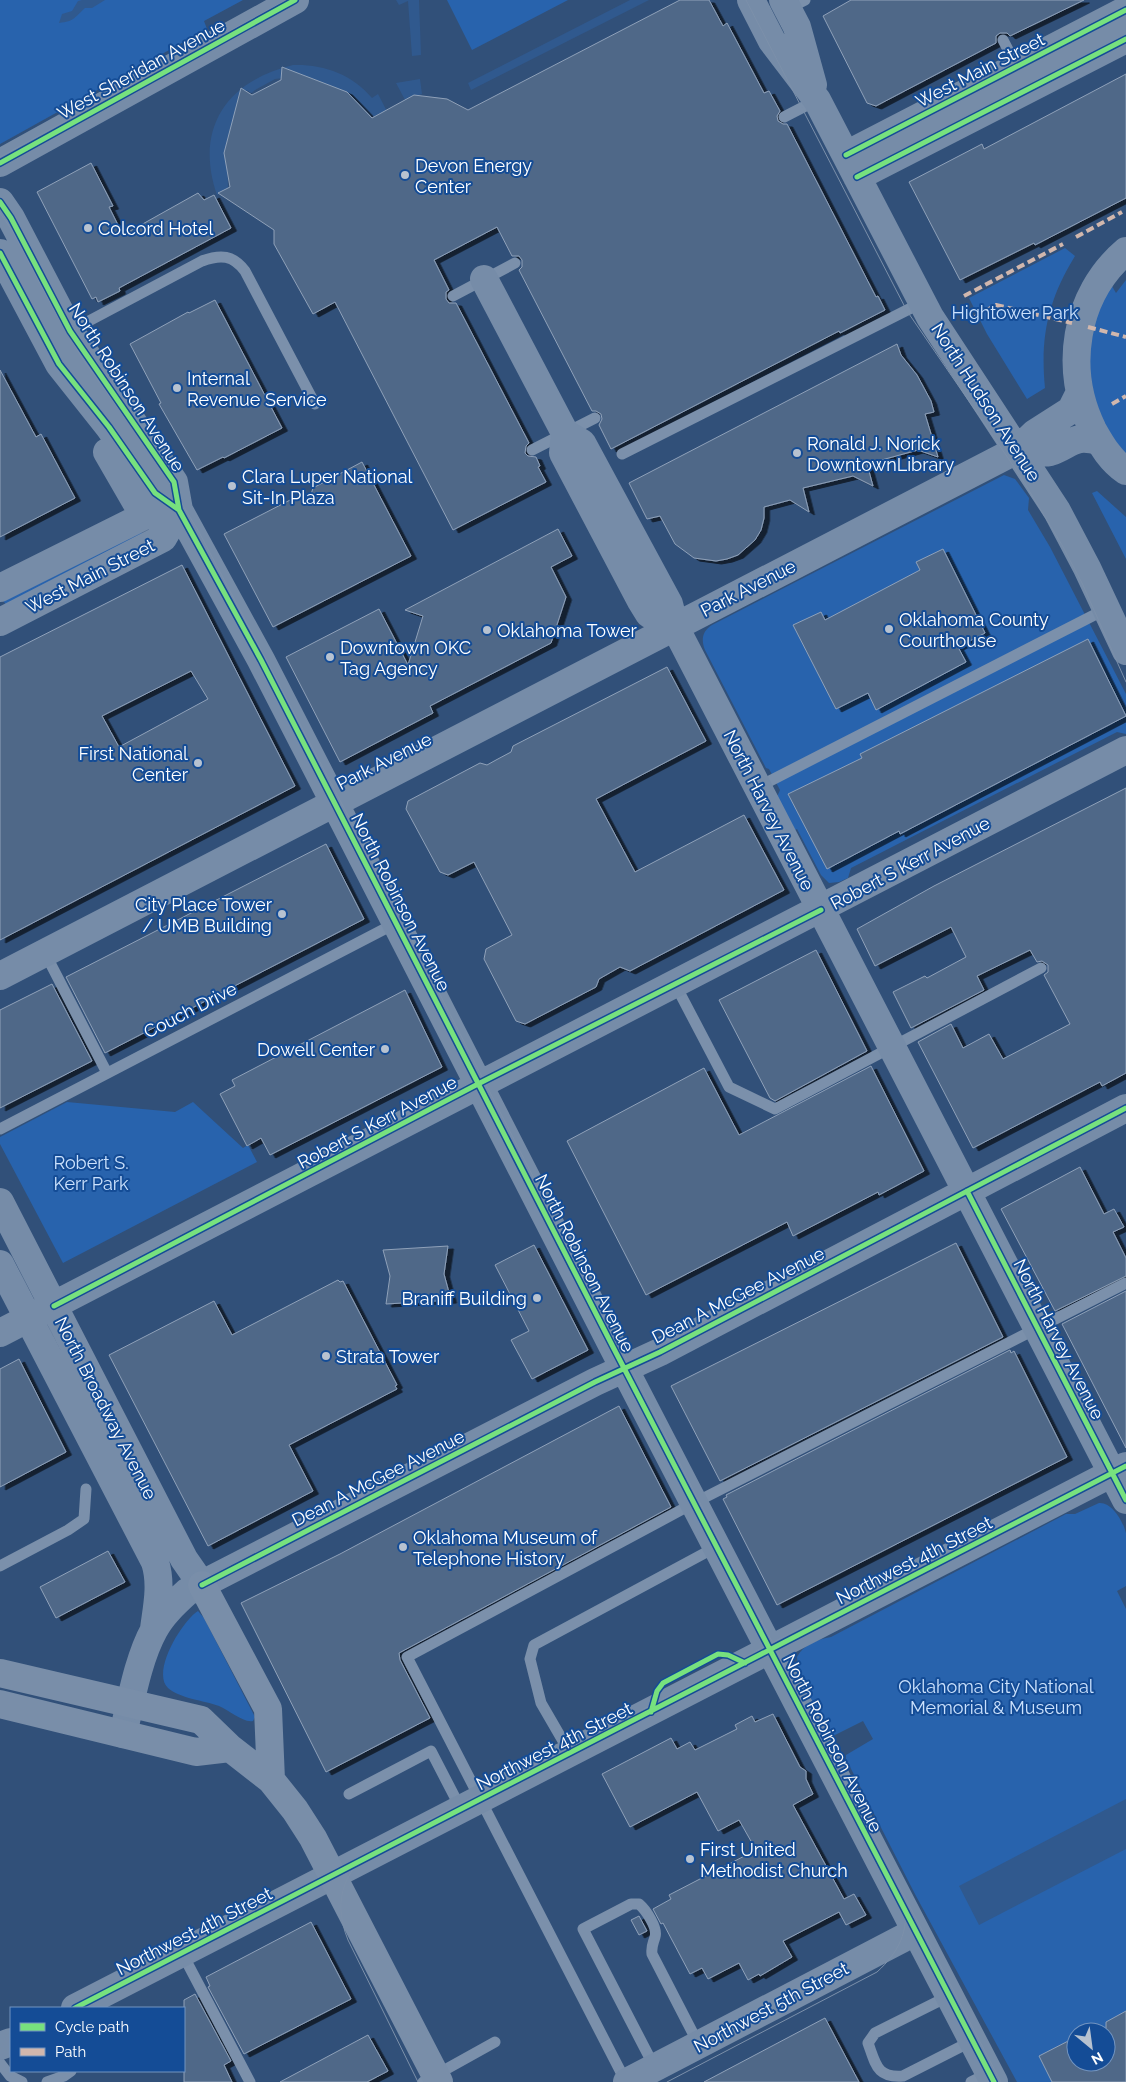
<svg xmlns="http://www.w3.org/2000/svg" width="1126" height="2082" viewBox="0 0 1126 2082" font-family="Raleway,sans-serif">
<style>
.green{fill:#2863ad;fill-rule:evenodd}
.water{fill:#30598e}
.building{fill:#4f6888;stroke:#8fa1b9;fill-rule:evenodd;filter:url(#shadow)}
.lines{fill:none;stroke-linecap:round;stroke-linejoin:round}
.lane{stroke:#7b90ab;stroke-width:11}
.secondary{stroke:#768ca8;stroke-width:28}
.primary{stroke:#798ea9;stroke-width:28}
.tram{stroke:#7c90aa;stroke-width:1}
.quiet{stroke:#d1b7ad;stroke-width:4;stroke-dasharray:8 4;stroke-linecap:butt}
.cycleway-casing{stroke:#144c96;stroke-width:8}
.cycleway{stroke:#77e17e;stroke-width:5}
.poi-dot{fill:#b7c2d0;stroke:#144c96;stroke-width:2}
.labels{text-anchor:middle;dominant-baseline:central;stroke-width:4;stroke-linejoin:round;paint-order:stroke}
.street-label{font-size:18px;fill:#fff;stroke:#144c96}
.poi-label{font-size:18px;fill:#fff;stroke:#144c96;text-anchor:start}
.park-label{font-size:18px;fill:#cce2fd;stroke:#144c96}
</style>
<defs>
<filter id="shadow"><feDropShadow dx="5.5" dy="3" stdDeviation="0" flood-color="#0009"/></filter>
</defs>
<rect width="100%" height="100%" fill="#315079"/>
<path class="green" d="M0 0H243L204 21 207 29 0 144Z
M447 0H568L472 50Z
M1065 248 1075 256C1048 300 1040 337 1045 388L1027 399 987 334 969 298Z
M1126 280V462L1099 426 1084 350 1109 281 1116 293Z
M1004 475 1015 479 1029 498 1028 510 1050 547 1126 694V734L1117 732 851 868 848 878 839 882 829 883 821 875 797 829 793 831 777 797 780 790 769 769 766 768 705 650C701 640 702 631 712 625Z
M1097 491 1126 517V559L1092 493Z
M131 532 145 533 6 605 3 600Z
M67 1102 175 1112 193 1102 243 1148 248 1145 257 1162 63 1263 0 1144V1137Z
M1099 1503C1112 1502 1123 1521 1126 1533 1126 1548 1126 1570 1126 1586L1117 1591 1126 1609V2082H1017L916 1896 846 1759V1755L873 1739 863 1721 831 1737 800 1687 803 1677 798 1667 797 1657C803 1645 818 1639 831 1637L1066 1514H1075ZM1076 2032H1106V2062H1076Z
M198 1611 204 1618 255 1717 253 1721C243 1723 229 1710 219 1706 203 1700 181 1699 168 1688 151 1672 182 1621 198 1611Z"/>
<path class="water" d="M82 0H105L92 8H85C74 18 75 21 59 23L62 14 72 11 78 1Z
M396 0H419L421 55 412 56 408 1 399 5Z
M630 0H649L471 90 468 83Z
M293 65C323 64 352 74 372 98L378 94 393 123 386 129 299 76 275 79 255 90 241 103 227 153 228 189 217 195C194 128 227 81 293 65Z
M420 79 422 94 419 95V112L412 113 396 83Z
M1126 1799V1849L979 1925 959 1886Z"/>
<path class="building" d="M680 0H709L723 26 727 23 764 93 769 91 780 111 777 116 778 121 783 124H787L876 297 878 296 885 310 840 333 839 331 611 449 599 425 602 419 601 414 596 411H592L519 270 522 267V260L519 256H512L497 227 434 260 449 290 446 292V299L449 303H456L529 443 526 446 525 453 528 456 536 457 540 466 538 467 546 482 453 530 335 302 313 314 274 244V230L218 193 230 187 224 153 241 88 252 95 281 80 282 67 347 92 372 118 414 95 447 99 468 110Z
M851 0H1084L1010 36 1007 33H1000L996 36V43L876 106 867 103 823 16Z
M1126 74V198L1035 245 1034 243 960 280 909 182 982 144 984 149Z
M91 163 113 206 109 207 123 235 198 193 204 200 214 195 231 228 119 288 120 291 98 302 96 297 92 299 37 192Z
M215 300 282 428 224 458 223 457 197 470 159 404 161 403 130 344 188 312 189 313Z
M897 344 901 355 917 375 931 401 934 412 925 414 938 457 918 450 867 464 873 486 853 476 803 488 809 512 790 500 764 507V518L761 530 755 540 738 555 727 559 716 561 694 558 675 544 660 516 647 519 629 483Z
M0 370 36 437 41 434 75 498 0 537Z
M362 462 411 556 273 627 224 534 296 497 309 501 313 488Z
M558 529 572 556 551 567 566 597 551 643 430 706 433 713 340 762 286 657 379 609 408 665 423 616 405 610Z
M943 549 985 633 958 647 966 662 876 710 868 693 836 709 793 625 821 612 825 620 920 570 916 562Z
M182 565 295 786 0 940V657ZM191 671 208 699 119 747 102 716Z
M1088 639 1126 716 900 834 899 831 827 869 788 794 862 758 860 754Z
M667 667 706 741 596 799 635 872 744 815 784 890 630 971 620 967 599 979 596 987 525 1024 516 1021 484 959 486 949 512 935 474 862 448 875 440 872 406 809 408 801 480 763 487 765 496 760 511 752 513 746Z
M1126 788V1073L1102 1086 1100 1082 973 1148 918 1042 951 1024 963 1048 989 1034 1003 1059 1070 1024 1044 975 1048 972V965L1042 961 1037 962 1030 950 977 976 984 990 911 1028 893 992 925 976 927 978 966 957 951 927 875 966 857 929 934 886Z
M326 844 364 919 105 1053 66 977Z
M816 950 867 1051 775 1101 770 1098 719 1000Z
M52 984 92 1061 0 1108V1010Z
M405 990 442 1067 270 1155 261 1138 247 1146 220 1094 235 1086 232 1080Z
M871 1066 924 1171 879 1195 878 1192 793 1236 787 1222 646 1295 567 1141 704 1068 739 1135Z
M1080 1167 1104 1214 1114 1209 1124 1227 1113 1232 1126 1258V1276L1055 1311 1001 1209Z
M956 1243 1003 1337 720 1481 671 1386Z
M534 1245 588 1350 532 1379 511 1340 529 1331 495 1265Z
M448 1246 444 1274 451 1300 386 1304 390 1276 383 1250Z
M338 1280 340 1282 343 1281 397 1385 395 1386 397 1389 289 1445 313 1491 208 1546 109 1355 214 1301 232 1335Z
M1126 1291V1448L1062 1324Z
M1010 1350 1011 1353 1014 1351 1067 1457 777 1605 723 1499 727 1497 726 1495Z
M19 1359 66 1452 0 1487V1369Z
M619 1406 671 1507 399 1653 400 1660 430 1718 326 1772 241 1603 340 1554Z
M108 1551 125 1582 56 1618 40 1587Z
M773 1714 800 1767 806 1771V1779L813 1794 793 1805 844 1899 854 1894 866 1915 846 1925 839 1912 783 1941 792 1957 760 1976 759 1974 748 1980 739 1963 708 1979 702 1968 690 1974 663 1923 661 1924 653 1909 671 1899 669 1895 756 1850 739 1820 718 1831 697 1792 630 1827 602 1774 671 1738 677 1749 690 1742 695 1750 737 1729 735 1725 752 1716 755 1722Z
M639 1916 647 1931 639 1935 631 1920Z
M311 1922 351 1999 244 2054 208 1987 210 1986 206 1977Z
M195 1994 231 2061 224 2065 232 2082H184V2000Z
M1126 2011V2082H1052L1039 2056 1076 2037V2062H1106V2022Z
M825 2018 859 2082H704Z
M368 2035 388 2071 367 2082H280Z"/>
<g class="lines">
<path class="lane" d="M787 9 805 0
M1003 40 1017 67
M784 117 817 100
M453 296 515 263
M70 331 202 261C221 254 233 255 245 271L315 404
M532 450 595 418
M622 454 923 302
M758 787 1106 609
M45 953 107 1073
M675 984 729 1087 775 1109 1041 968
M0 1129 396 923
M0 1566 68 1530 84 1519 86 1489
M570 1753 541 1703 530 1659 534 1645 716 1547
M349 1794 431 1751 461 1809
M182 1953 250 2082
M949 1996 875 2033 868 2043C876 2065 877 2078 903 2076L972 2041
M0 2063 10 2076 22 2082
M655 2068 583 1929 631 1904H639C646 1910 658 1928 655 1937 653 1944 651 1946 652 1954L699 2045
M47 2082 64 2076 71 2071
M423 2082 495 2042
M626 2082 407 1657 694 1503 1126 1283
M971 2082 989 2073"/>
<path class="secondary" d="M751 0 772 41 817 100 930 317 1057 511 1087 568 1126 651
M783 0 797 27 813 85
M846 155 1126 10
M0 163 295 0
M857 177 1126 39
M0 202 11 218 70 331 174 482 179 510 261 660 334 802 612 1345 994 2082
M1126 251C1074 295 1063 370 1093 430 1102 446 1111 461 1126 471
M0 253 59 364 109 427 155 493 179 510
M484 279 565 433 563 453 641 601 649 614 675 627
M565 433 582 443 669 604 675 627 1126 1500
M1017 450C1027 451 1041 454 1050 452 1071 445 1074 433 1100 442
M107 452 144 516
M0 588 144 516 179 510
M0 622 163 538 179 510
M0 976 1017 450 1035 433 1071 410 1079 394
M0 1202 184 1559 202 1585
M0 1264 155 1562C162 1584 157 1606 154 1629
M0 1333 1126 750
M123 1734C131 1701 138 1659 154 1630 162 1615 175 1603 187 1592L595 1382 660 1352 1126 1108
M75 2008 1126 1466
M0 2046 11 2042
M627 2082 915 1932"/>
<path class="primary" d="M202 1585 268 1709 271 1780
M0 1673 201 1720 230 1748 271 1780 295 1810 313 1838 439 2082
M0 1704 196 1752 230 1748"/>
<path class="tram" d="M746 0 907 311 1019 474 1062 545 1082 583 1126 682
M0 157 286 0
M0 213 12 230 54 310 82 358 159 465 199 532 362 842 699 1501 1001 2082
M418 2082 348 1940C331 1898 345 1865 384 1843L1126 1460
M667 2082 877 1972C898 1953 910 1931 904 1902"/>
<path class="quiet" d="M1076 237 1122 212
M964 296 1063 244
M975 317 996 305 1072 323
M1088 327 1126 337
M1112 404 1126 396"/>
<g class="cycleway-casing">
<path id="cycleway" d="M846 155 1126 10
M0 163 295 0
M857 177 1126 39
M0 202 11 218 70 331 174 482 179 510 261 660 334 802 612 1345 994 2082
M0 253 59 364 109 427 155 493 179 510
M967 1191 1126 1500
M54 1306 478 1084 821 910
M202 1585 595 1382 660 1352 1126 1108
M651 1712 657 1691 663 1683 718 1654 728 1655 745 1663
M75 2008 1126 1466"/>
</g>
<use href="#cycleway" class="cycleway"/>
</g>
<g class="poi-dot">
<circle cx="405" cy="175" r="5"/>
<circle cx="88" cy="228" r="5"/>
<circle cx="177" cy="388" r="5"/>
<circle cx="797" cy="453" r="5"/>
<circle cx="232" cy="486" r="5"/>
<circle cx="889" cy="629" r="5"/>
<circle cx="487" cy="630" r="5"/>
<circle cx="330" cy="657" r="5"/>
<circle cx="198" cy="763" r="5"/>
<circle cx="282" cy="914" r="5"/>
<circle cx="385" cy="1049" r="5"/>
<circle cx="537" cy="1298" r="5"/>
<circle cx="326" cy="1356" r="5"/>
<circle cx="403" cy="1547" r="5"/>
<circle cx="690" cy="1859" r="5"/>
</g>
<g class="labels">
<g class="street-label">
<text transform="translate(141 69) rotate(-29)">West Sheridan Avenue</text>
<text transform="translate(980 70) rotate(-27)">West Main Street</text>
<text transform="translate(127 387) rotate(57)">North Robinson Avenue</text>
<text transform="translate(986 402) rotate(57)">North Hudson Avenue</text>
<text transform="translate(90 576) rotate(-27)">West Main Street</text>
<text transform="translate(748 588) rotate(-27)">Park Avenue</text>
<text transform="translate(384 761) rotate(-27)">Park Avenue</text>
<text transform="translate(769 810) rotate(63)">North Harvey Avenue</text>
<text transform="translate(910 863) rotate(-28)">Robert S Kerr Avenue</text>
<text transform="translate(401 902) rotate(63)">North Robinson Avenue</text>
<text transform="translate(190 1010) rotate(-27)">Couch Drive</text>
<text transform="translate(377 1122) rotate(-28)">Robert S Kerr Avenue</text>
<text transform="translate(585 1263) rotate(63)">North Robinson Avenue</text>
<text transform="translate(738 1295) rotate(-27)">Dean A McGee Avenue</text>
<text transform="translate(1059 1339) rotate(63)">North Harvey Avenue</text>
<text transform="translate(106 1408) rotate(63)">North Broadway Avenue</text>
<text transform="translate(378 1478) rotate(-27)">Dean A McGee Avenue</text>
<text transform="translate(914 1560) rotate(-27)">Northwest 4th Street</text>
<text transform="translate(833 1743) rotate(63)">North Robinson Avenue</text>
<text transform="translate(554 1746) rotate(-27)">Northwest 4th Street</text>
<text transform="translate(194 1931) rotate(-27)">Northwest 4th Street</text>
<text transform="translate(771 2007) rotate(-28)">Northwest 5th Street</text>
</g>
<g class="poi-label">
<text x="415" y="165">Devon Energy<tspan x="415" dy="21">Center</tspan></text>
<text x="98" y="228">Colcord Hotel</text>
<text x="187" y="378">Internal<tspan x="187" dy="21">Revenue Service</tspan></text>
<text x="807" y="443">Ronald J. Norick<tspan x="807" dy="21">DowntownLibrary</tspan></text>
<text x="242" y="476">Clara Luper National<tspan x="242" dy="21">Sit-In Plaza</tspan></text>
<text x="899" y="619">Oklahoma County<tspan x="899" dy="21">Courthouse</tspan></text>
<text x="497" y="630">Oklahoma Tower</text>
<text x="340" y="647">Downtown OKC<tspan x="340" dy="21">Tag Agency</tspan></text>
<text x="188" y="753" text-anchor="end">First National<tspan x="188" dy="21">Center</tspan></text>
<text x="272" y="904" text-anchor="end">City Place Tower<tspan x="272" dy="21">/ UMB Building</tspan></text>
<text x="375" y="1049" text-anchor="end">Dowell Center</text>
<text x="527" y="1298" text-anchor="end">Braniff Building</text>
<text x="336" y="1356">Strata Tower</text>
<text x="413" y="1537">Oklahoma Museum of<tspan x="413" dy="21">Telephone History</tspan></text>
<text x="700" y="1849">First United<tspan x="700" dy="21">Methodist Church</tspan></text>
</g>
<g class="park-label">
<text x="1015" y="312">Hightower Park</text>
<text x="91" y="1162">Robert S.<tspan x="91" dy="21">Kerr Park</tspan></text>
<text x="996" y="1686">Oklahoma City National<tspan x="996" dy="21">Memorial &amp; Museum</tspan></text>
</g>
</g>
<rect x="10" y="2007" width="175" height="65" fill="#144c96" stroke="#7294c0"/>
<rect x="20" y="2023" width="25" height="8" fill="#77e17e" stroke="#7294c0"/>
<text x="55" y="2032" font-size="15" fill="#ffffff">Cycle path</text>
<rect x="20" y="2048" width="25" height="8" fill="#d1b7ad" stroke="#7294c0"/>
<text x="55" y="2057" font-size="15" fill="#ffffff">Path</text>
<g transform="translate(1091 2047) rotate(151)"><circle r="24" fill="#144c96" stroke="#7294c0"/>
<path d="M0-4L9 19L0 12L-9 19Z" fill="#b7c2d0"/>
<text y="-8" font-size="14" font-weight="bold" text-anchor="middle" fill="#ffffff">N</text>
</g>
</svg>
